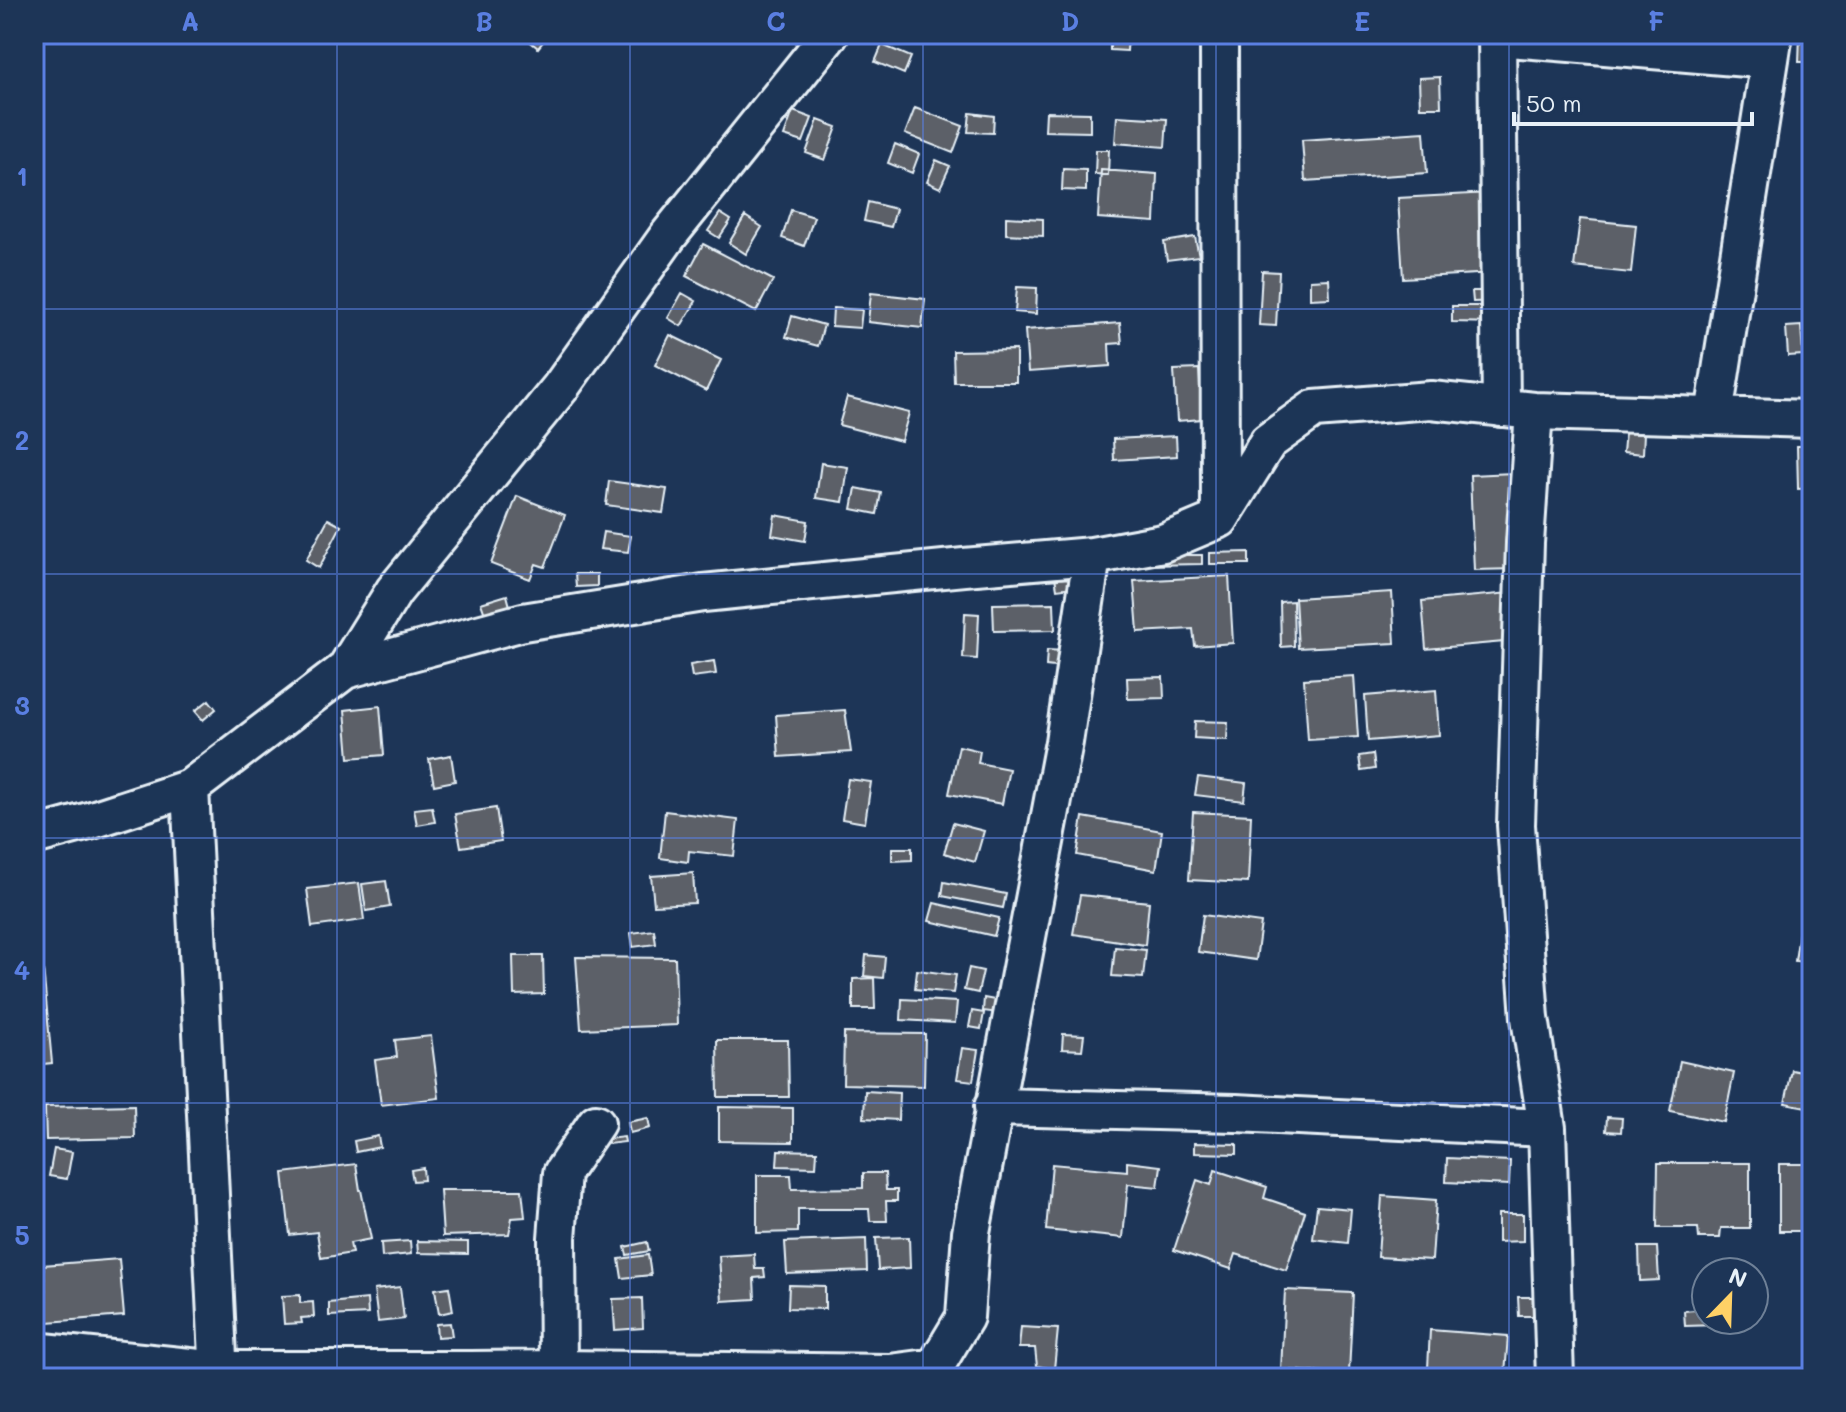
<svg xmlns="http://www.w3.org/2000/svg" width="1846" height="1412" viewBox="0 0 1846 1412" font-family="Mali,sans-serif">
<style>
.building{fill:#5b6167;stroke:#e8f1f8;stroke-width:2}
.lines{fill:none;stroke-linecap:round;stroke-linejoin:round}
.street-casing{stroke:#e8f1f8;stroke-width:42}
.street{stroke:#1d3557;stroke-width:36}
.grid{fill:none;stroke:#5a7fe2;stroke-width:2;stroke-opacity:0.55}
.neatline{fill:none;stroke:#5a7fe2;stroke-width:3}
.grid-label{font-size:26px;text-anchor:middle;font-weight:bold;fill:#5a7fe2}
</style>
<rect width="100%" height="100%" fill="#1d3557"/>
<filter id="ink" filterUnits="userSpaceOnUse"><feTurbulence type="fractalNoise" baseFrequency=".0125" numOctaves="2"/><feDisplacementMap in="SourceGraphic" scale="16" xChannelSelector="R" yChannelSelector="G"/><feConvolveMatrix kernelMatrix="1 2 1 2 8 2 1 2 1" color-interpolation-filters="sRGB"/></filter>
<g filter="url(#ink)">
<path class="building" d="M521 34H549L538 48Z
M1110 34H1128L1127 51 1110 50Z
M1304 34H1328L1327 44 1304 43Z
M1800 34H1812V62H1799Z
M882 45 911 57 904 74 875 62Z
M1440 77 1441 107H1420L1419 78Z
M915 108 963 126 953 153 905 134Z
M793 111 812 118 803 142 784 136Z
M1046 112 1090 113V132L1045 131Z
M970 113 994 116 993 133 968 132Z
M1117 116 1167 119 1165 147 1115 143Z
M818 120 837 127 825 160 806 153Z
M1424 132 1427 173 1305 181 1302 140Z
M895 144 919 154 912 173 888 163Z
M1096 150H1109L1108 175 1095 174Z
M936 160 950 166 940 188 927 182Z
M1063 169 1086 170V191L1062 190Z
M1101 170 1157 174 1155 222 1098 218Z
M1489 193 1495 273 1403 278 1398 198Z
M868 202 896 209 891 227 864 221Z
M791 210 814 217 804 246 782 238Z
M720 213 731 220 719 238 708 231Z
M745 216 762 227 746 254 729 243Z
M1006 217 1043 219V236L1006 234Z
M1580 219 1636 225 1631 273 1574 267Z
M1195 237 1199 256 1167 260 1164 242Z
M703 244 773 280 756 312 686 276Z
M1262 271 1279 272 1276 326 1259 325Z
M1329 279 1330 298 1310 299V280Z
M1017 287 1037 288 1036 314 1015 312Z
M1472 291H1497L1498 301 1473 302Z
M682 293 696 301 681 326 668 318Z
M871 293 925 299 922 328 868 322Z
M1452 306H1498V323L1452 322Z
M833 308 862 310 860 328 832 326Z
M792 316 824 325 818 346 786 337Z
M1120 323 1122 343 1109 344 1110 366 1028 372 1025 330Z
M1801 326 1803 355 1788 356 1786 327Z
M670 335 721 360 706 391 655 365Z
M1016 350V382H954L953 351Z
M1199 369 1202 419 1177 421 1174 370Z
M847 397 909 413 901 441 839 425Z
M1625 432 1644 433 1643 454 1623 452Z
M1176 436 1177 456 1114 460 1113 439Z
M1797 446H1812V488L1798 489Z
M821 463 848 467 843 502 816 498Z
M1513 473 1517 569 1474 570 1470 475Z
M609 481 667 489 663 513 606 505Z
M856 488 881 493 877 514 852 509Z
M517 496 565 515 545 567 536 564 530 579 491 564Z
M775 515 808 521 805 541 772 535Z
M328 519 341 526 319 568 306 560Z
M603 532 631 536 628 552 600 549Z
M1249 552V564H1210V553Z
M1147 555H1202V564L1147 565Z
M575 574H597V586L576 587Z
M1072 574 1073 587 1057 589 1055 577Z
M1229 576 1233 643 1195 646 1193 629 1138 632 1134 581Z
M1392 592 1395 643 1298 648 1295 598Z
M1510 593 1515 641 1426 649 1422 601Z
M507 595 511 610 486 617 481 603Z
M1293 601 1294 646 1281 647 1280 602Z
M1054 603 1055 630 994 631 993 604Z
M965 613 979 614 977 659 963 658Z
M34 647H36L40 673 34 674Z
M1047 650 1064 651 1063 668 1046 666Z
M714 661 716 674 692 677 690 665Z
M1354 676 1358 737 1308 740 1304 679Z
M1163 677 1164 698 1128 699 1127 678Z
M1436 690 1439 735 1368 741 1365 696Z
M209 700 216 709 203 720 195 711Z
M380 706 384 755 349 758 345 710Z
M845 710 851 752 779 757 776 715Z
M1195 721 1228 722 1227 740 1194 738Z
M959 746 980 751 978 763 1009 769 1002 804 949 794Z
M1373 754 1375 769 1361 771 1359 756Z
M451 755 455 781 434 785 429 759Z
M1198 777 1246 783 1244 801 1195 795Z
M848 779 871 782 865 823 842 819Z
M432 807 435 822 417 825 414 809Z
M496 808 501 841 461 847 455 814Z
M665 811 738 820 734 856 689 851 688 862 660 858Z
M1193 812 1251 815 1248 883 1189 880Z
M1083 817 1162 831 1156 870 1077 855Z
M953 823 984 831 975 862 944 853Z
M892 848H912V860L892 861Z
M693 873 695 903 654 905 651 876Z
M386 881 390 907 366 911 362 884Z
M944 882 1006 894 1003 908 942 896Z
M359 883 364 920 312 927 307 889Z
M1080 895 1149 902 1145 945 1073 934Z
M934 903 999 918 994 936 929 921Z
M1203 915 1261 923 1256 960 1198 952Z
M1801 919 1812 921V963L1795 961Z
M654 930 656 944 633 947 631 933Z
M1115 947 1146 950 1143 978 1112 976Z
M866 955 885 957 883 978 864 976Z
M513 956H543L544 994 514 995Z
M42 957 52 1063 34 1065V958Z
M576 957 675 958 677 1025 581 1029Z
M969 968 983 971 978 993 964 990Z
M917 970 956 975 953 993 915 989Z
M874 978 875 1009H853V979Z
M984 998 1000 1001 998 1013 983 1011Z
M902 999 957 1002 955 1023 901 1020Z
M972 1011 984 1013 981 1029 969 1027Z
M844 1033 925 1034 924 1086 843 1084Z
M1063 1034 1084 1035 1082 1050 1062 1049Z
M431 1036 439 1098 381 1105 375 1060 397 1057 395 1040Z
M717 1040H788L789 1097H718Z
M962 1048 978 1050 973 1081 957 1079Z
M1680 1061 1734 1073 1724 1122 1670 1111Z
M1792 1070 1812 1074V1108L1785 1103Z
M865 1091 899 1093 898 1120 864 1118Z
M134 1105 135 1138 46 1140 45 1107Z
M719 1107 793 1108V1142L719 1141Z
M1607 1117 1622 1118 1621 1132 1606 1131Z
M648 1118 650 1128 630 1133 628 1122Z
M378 1136 380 1147 356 1152 354 1141Z
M624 1137 625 1142 608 1144 607 1139Z
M1194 1143 1237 1144V1154L1194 1153Z
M54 1149 72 1152 67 1179 49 1176Z
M778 1150 817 1151 816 1167 777 1166Z
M1447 1158 1510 1161 1509 1185 1446 1182Z
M1127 1162 1161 1166 1158 1187 1128 1184 1123 1238 1046 1230 1052 1164 1127 1171Z
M1658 1163H1750V1228H1721L1720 1238H1699L1698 1228H1657Z
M356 1164 360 1190H361L371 1239 350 1243 352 1253 321 1258 317 1232 290 1235 283 1173Z
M1779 1164H1812V1231H1779Z
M423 1168 424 1180 413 1181 411 1170Z
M1215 1170 1267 1187 1264 1198 1305 1212 1286 1270 1236 1254 1231 1269 1174 1250 1197 1180 1211 1185Z
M863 1173H885L886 1190H897V1201H886L887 1221H870L869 1209H798V1232L757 1233V1175H791L792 1189 863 1188Z
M440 1190H522L525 1217 512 1218 509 1234 443 1236Z
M1382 1196 1436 1200 1432 1260 1378 1257Z
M1317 1206 1351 1209 1348 1243 1313 1239Z
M1498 1214H1523V1241L1498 1242Z
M909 1237 910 1268 878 1270 876 1238Z
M866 1239 867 1271 787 1274 785 1242Z
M410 1241 411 1254 382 1257 381 1243Z
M417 1241 468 1242V1254L418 1253Z
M647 1242 649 1251 627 1255 625 1247Z
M1639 1247H1657L1659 1280 1640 1281Z
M754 1254 755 1269H764L765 1277 754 1278 755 1299 722 1301 719 1256Z
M648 1255 651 1275 622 1278 619 1259Z
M119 1259 124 1316 48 1322 43 1265Z
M789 1285 825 1286V1309L788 1308Z
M400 1287 404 1319 378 1322 374 1290Z
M449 1287 453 1311 439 1314 435 1289Z
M1285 1290 1353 1293 1349 1373 1281 1370Z
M300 1295V1303L313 1302 314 1317 301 1318 302 1323 284 1324 282 1296Z
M1518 1297H1547V1316H1519Z
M642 1298 643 1328 615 1330 613 1299Z
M367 1299 368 1314 329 1316V1303Z
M1706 1309V1320H1717V1325L1685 1326 1684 1311Z
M450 1323 452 1336 437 1337 436 1324Z
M1021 1327 1058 1329 1054 1369 1037 1366 1035 1348H1019Z
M1430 1330 1508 1336 1505 1374 1428 1368Z"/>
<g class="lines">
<g class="street-casing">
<path id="street" d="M1219 34 1220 519
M1497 34 1501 408
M1497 37 1770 60
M1534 411 1525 543 1516 825 1530 1018 1547 1128 1555 1378
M1714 415 1774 34
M345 670 394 591 560 388 668 236 830 34
M190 788 219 1378
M34 836 89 821 190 788 345 670 523 622 703 593 964 567 1092 556 1163 543 1220 519 1268 442 1314 409 1431 400 1534 411 1812 419
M993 1107 1236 1113 1547 1128
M34 1351 219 1370H471
M558 1369 557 1238 562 1173 596 1123
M473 1378 471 1370 558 1369 890 1373 935 1367 965 1317 971 1232 1064 742 1092 556"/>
</g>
<use href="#street" class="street"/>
</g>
</g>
<path class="grid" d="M337 34V1378M630 34V1378M923 34V1378M1216 34V1378M1509 34V1378M34 309H1812M34 574H1812M34 838H1812M34 1103H1812"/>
<rect width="1846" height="1412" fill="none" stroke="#1d3557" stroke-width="88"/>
<g transform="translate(1730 1296) rotate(23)"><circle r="38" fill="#1d3557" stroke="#6e8097" stroke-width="2"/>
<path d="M0-6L14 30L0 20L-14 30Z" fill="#ffd166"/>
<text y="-12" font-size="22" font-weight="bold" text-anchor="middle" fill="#e8f1f8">N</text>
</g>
<path d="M1514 112v12h238v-12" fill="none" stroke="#e8f1f8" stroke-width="4"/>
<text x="1526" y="112" font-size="24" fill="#e8f1f8" stroke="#1d3557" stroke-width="6" paint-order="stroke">50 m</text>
<rect x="44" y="44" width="1758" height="1324" class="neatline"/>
<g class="grid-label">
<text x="190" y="31">A</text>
<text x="484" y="31">B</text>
<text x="776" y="31">C</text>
<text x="1070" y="31">D</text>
<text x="1362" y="31">E</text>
<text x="1656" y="31">F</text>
<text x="22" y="186">1</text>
<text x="22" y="450">2</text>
<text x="22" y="715">3</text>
<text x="22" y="980">4</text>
<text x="22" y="1245">5</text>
</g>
</svg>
